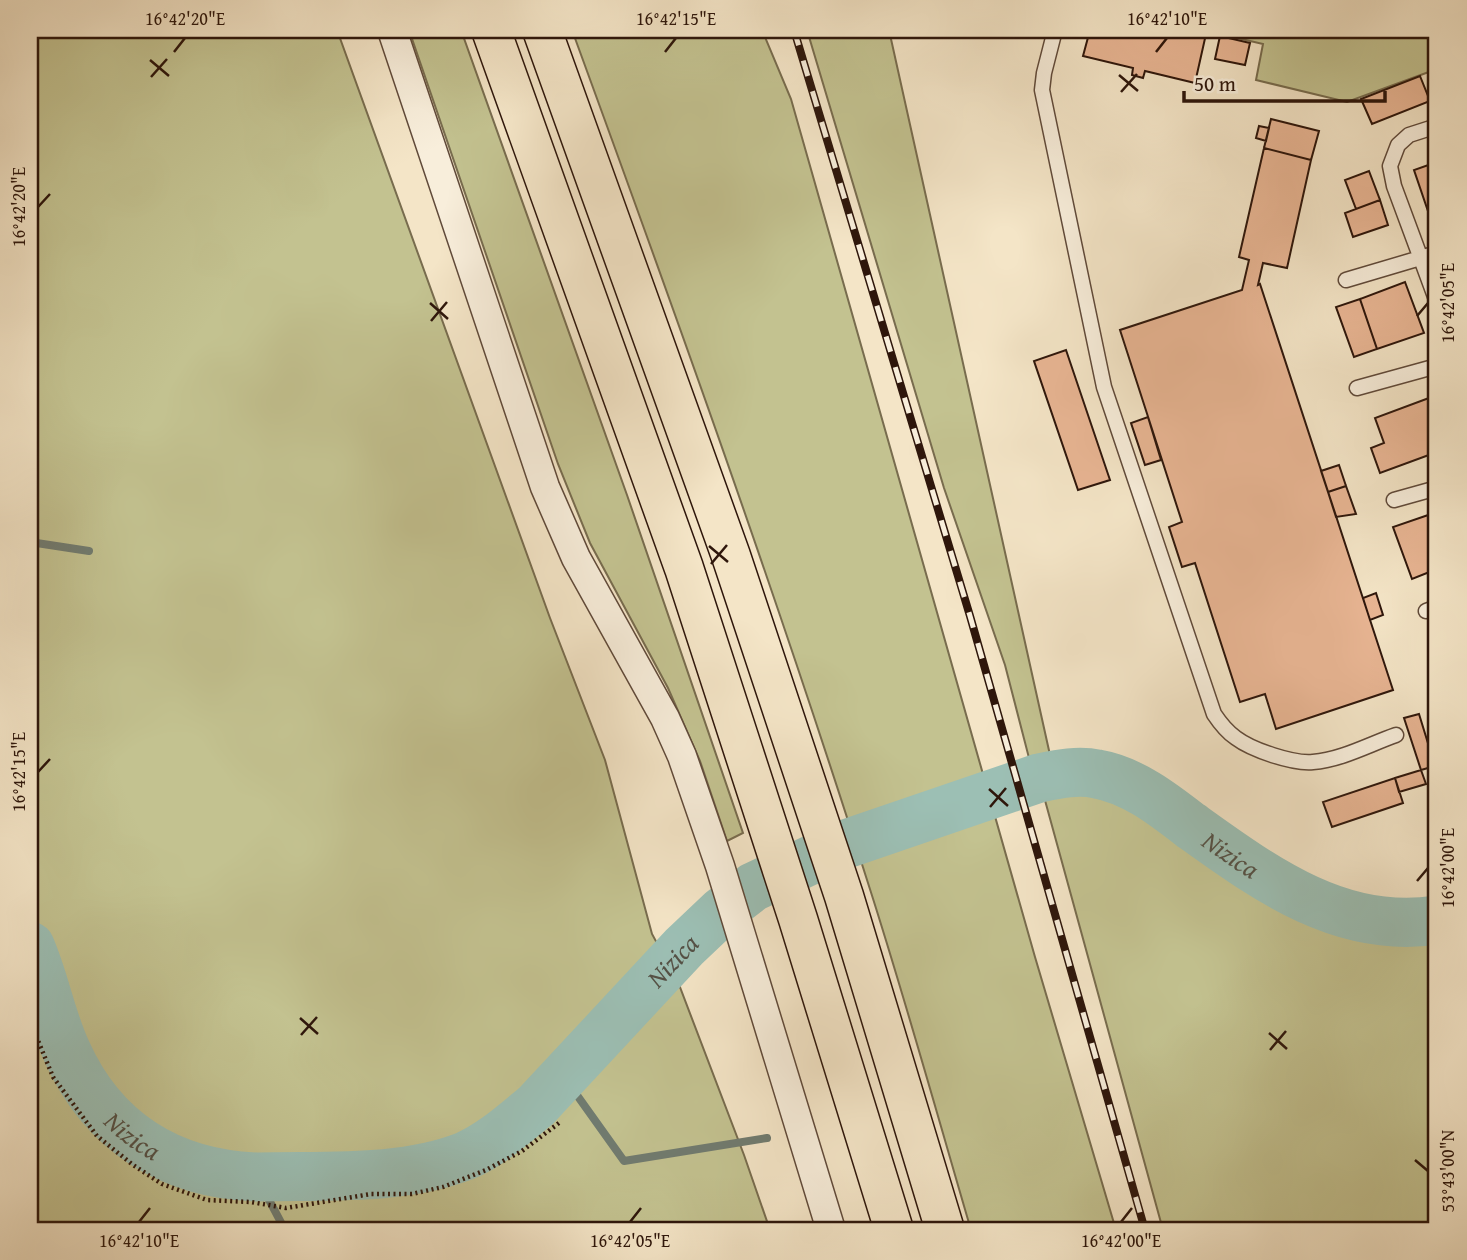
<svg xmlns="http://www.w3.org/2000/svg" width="1467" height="1260" viewBox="0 0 1467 1260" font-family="'Gentium Book Plus',serif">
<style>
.green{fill:#c3c290;stroke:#786c4e;stroke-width:2}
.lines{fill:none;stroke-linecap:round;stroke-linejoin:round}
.stream{stroke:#707b70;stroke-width:8}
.river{stroke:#9cbfb4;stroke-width:49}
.building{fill:#e8b593;stroke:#2e160b;stroke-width:2}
.lane-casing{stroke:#604a3a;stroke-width:17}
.street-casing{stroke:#604a3a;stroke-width:31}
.highway-casing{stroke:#2e160b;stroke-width:41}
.path{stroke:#2e160b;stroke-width:4.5;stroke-dasharray:2 3.5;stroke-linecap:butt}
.lane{stroke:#f8eedb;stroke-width:14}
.street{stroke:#f8eedb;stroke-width:28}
.highway{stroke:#f4e5c7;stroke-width:38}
.rail-casing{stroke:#2e160b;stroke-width:8}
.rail{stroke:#f8eedb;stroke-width:5;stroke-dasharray:16;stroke-linecap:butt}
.ticks{fill:none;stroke:#2e160b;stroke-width:2.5}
.labels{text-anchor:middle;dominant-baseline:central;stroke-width:7;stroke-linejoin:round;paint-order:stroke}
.water-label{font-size:26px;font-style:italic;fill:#545146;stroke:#f8eedb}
.neatline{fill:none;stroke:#2e160b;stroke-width:2.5}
.ticks-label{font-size:18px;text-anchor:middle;fill:#2e160b}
</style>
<rect width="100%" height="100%" fill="#f4e5c7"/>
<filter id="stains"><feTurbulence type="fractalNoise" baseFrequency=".00286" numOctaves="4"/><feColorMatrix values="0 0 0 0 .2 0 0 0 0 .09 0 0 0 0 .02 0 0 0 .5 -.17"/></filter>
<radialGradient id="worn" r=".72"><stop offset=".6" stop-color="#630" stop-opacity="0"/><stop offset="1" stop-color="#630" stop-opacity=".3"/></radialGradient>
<path class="green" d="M30 30H337L550 618 605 760 652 934 678 982 744 1155 770 1230H30Z
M409 30H461L627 495 743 833 727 841 700 761 668 688 590 543 558 464Z
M572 30H762L791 99 1035 957 1116 1230H971C937 1114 905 998 868 883 777 596 675 312 572 30Z
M807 30H889L1050 755 1029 758 1005 665 944 488Z
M1203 30H1437V69L1347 102 1256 80 1263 44Z
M1070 788 1095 790 1122 799C1219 859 1312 956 1437 936V1230H1163L1043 793Z"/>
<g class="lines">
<path class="stream" d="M30 542 89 551
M564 1077 624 1161 767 1138
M257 1177 285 1230"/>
<path class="river" id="s1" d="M30 946C45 980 51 1018 67 1052 103 1132 170 1174 257 1177 325 1175 401 1181 465 1156 491 1145 514 1124 536 1106L684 947 722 911 753 887 843 845 1039 778C1059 774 1078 770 1097 774 1132 780 1163 804 1190 825 1264 878 1341 935 1437 920"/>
</g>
<path class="building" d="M1090 30H1189L1206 34 1195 83 1145 71 1143 78 1132 75 1133 68 1083 56Z
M1220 36 1250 43 1245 65 1215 59Z
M1420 76 1430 101 1372 124 1361 99Z
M1271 119 1319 131 1311 160 1264 148Z
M1259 126 1269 128 1266 141 1256 138Z
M1264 148 1311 160 1287 268 1263 263 1258 285 1260 284 1393 690 1276 729 1265 694 1240 702 1195 563 1182 567 1169 527 1182 522 1120 330 1242 290 1249 260 1239 257Z
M1437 162V218L1431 220 1414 170Z
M1369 171 1380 200 1356 209 1345 180Z
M1380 200 1388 225 1353 237 1345 213Z
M1405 282 1424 333 1377 349 1360 299Z
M1360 299 1377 349 1354 357 1336 307Z
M1066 350 1110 480 1078 490 1034 361Z
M1437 395V452L1380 473 1371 448 1384 443 1375 418Z
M1148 417 1161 460 1145 465 1131 423Z
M1339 465 1346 486 1328 492 1321 471Z
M1346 486 1356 514 1336 517 1328 492Z
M1437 512V569L1412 579 1393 527Z
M1376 593 1383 615 1370 620 1363 598Z
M1419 714 1435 766 1421 770 1404 718Z
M1421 770 1426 784 1399 792 1395 778Z
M1395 778 1403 803 1332 827 1323 802Z"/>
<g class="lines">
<g class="lane-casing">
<path id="lane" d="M1055 30 1044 73 1042 90 1104 387 1214 714C1220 723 1227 732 1236 738 1252 750 1293 764 1313 762 1341 760 1370 744 1396 735
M1437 126 1409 135 1398 145 1390 166 1394 186 1437 302
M1346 280 1437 253
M1357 388 1437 366
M1394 500 1437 488
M1426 611 1437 607"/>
</g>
<g class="street-casing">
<path id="street" d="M392 30 545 487 576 558 665 718 682 756 720 866 831 1230"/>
</g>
<g class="highway-casing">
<path id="highway" d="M491 30 684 568 798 919 894 1230
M542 30 731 556 844 896 945 1230"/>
</g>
<path class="path" d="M30 1021 53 1077 97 1136 133 1165 162 1184 207 1200 251 1202 286 1208 371 1194H412L443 1187 486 1170 522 1151 559 1123"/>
<use href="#lane" class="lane"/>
<use href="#street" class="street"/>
<use href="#highway" class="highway"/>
<g class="rail-casing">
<path id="rail" d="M794 30 970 616 1145 1230"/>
</g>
<use href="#rail" class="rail"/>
</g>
<path class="ticks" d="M174 52 185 38M665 52 676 38M1156 52 1167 38M150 60 169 76M1119 75 1138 91M151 77 167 59M1121 92 1137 74M38 207 50 194M430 303 448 319M1417 316 1428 303M431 321 447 302M709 546 728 562M711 564 727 545M38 772 50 759M989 789 1008 806M990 807 1006 788M1417 881 1428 868M300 1018 318 1034M1269 1033 1287 1049M301 1035 317 1017M1270 1050 1286 1031M1415 1160 1428 1171M139 1222 150 1208M630 1222 641 1208M1121 1222 1132 1208"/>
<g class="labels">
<g class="water-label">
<text stroke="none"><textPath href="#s1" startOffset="1482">Nizica</textPath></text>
<text stroke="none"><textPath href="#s1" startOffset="850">Nizica</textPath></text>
<text stroke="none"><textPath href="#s1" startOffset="220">Nizica</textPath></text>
</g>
</g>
<rect width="1467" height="1260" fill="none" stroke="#f4e5c7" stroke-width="77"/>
<path d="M1184 91v10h201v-10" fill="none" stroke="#2e160b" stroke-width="3.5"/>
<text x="1194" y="91" font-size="21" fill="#2e160b" stroke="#f8eedb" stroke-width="5" paint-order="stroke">50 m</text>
<rect x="38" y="38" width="1390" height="1184" class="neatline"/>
<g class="ticks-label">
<text x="185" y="25">16°42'20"E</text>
<text x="676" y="25">16°42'15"E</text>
<text x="1167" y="25">16°42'10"E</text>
<text transform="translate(19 207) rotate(-90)" y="6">16°42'20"E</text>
<text transform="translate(1448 303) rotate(-90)" y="6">16°42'05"E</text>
<text transform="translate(19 772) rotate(-90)" y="6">16°42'15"E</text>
<text transform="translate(1448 868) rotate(-90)" y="6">16°42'00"E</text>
<text transform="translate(1448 1171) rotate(-90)" y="6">53°43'00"N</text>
<text x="139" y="1247">16°42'10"E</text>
<text x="630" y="1247">16°42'05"E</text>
<text x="1121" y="1247">16°42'00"E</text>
</g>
<rect width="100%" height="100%" filter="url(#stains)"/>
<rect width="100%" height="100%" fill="url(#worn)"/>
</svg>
